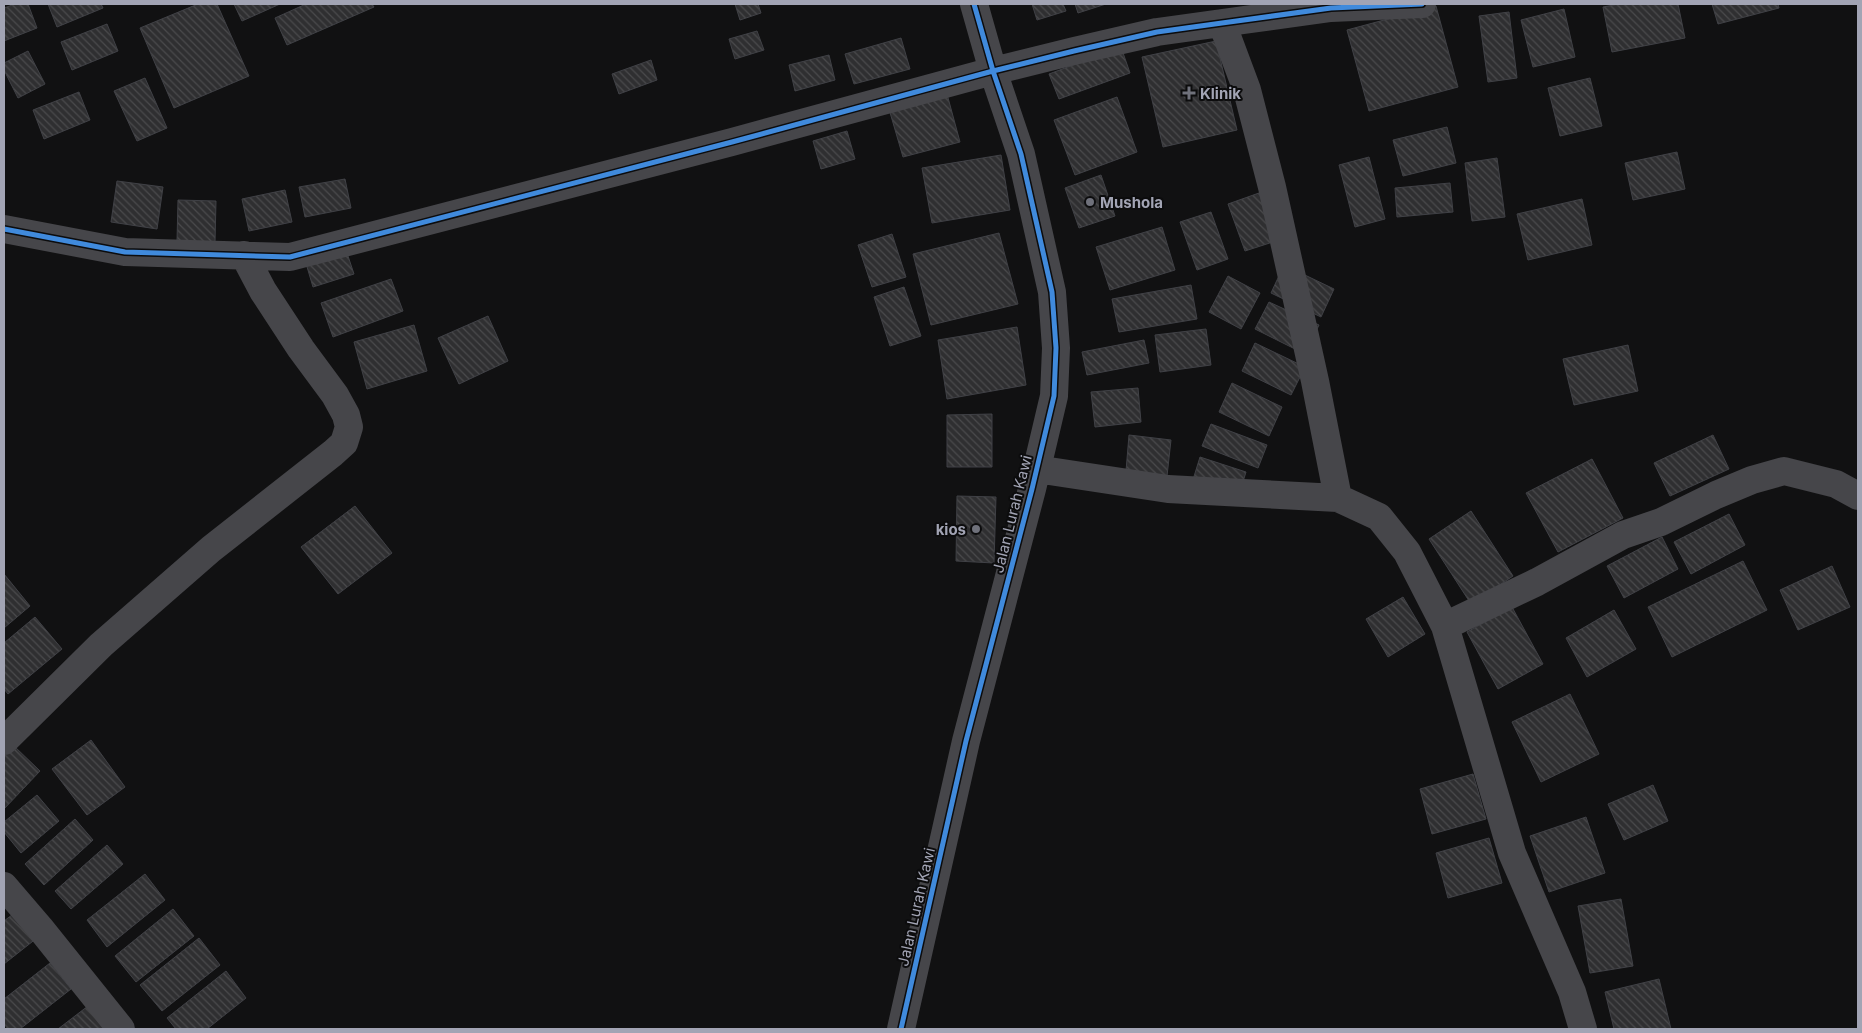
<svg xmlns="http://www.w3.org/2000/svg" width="1862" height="1033" viewBox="0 0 1862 1033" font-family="Inter,sans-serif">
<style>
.building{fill:url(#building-back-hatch);stroke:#404146}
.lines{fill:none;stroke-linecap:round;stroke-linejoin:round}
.minor{stroke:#46464a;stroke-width:28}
.cycleway-casing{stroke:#0c0c0d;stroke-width:8}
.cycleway{stroke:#408adc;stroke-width:5}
.poi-dot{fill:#6f717b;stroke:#0c0c0d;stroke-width:2}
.labels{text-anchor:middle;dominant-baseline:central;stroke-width:4;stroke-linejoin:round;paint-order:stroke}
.poi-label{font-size:15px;font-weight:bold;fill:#a2a4b4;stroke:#0c0c0d;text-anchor:start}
.street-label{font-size:15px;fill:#a2a4b4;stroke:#0c0c0d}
</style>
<defs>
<pattern id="building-back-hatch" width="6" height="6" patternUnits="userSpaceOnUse" patternTransform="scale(1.25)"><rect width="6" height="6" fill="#2f2f31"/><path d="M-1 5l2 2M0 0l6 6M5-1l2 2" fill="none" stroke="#4a4a4c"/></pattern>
</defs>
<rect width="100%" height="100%" fill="#111112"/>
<path class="building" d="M15 4H28L37 28 4 41V8Z
M48 4H101L103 8 57 27Z
M198 4H217L249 76 174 108 140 28Z
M234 4H280L242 21Z
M306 4H372L374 7 287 45 275 18Z
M735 4H758L761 13 740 20Z
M1032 4H1063L1066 11 1037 20Z
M1075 4H1106L1078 13Z
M1619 4H1678L1685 38 1612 52 1603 7Z
M1712 4H1778L1779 8 1718 24Z
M1436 6 1458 87 1369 111 1347 30Z
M1564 9 1575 57 1533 67 1521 20Z
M1509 12 1517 78 1488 82 1479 16Z
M107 24 118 51 72 70 61 42Z
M757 31 764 50 735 59 729 39Z
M901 38 910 69 854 84 845 54Z
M1216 41 1237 130 1163 147 1142 57Z
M1121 47 1130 73 1059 99 1049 74Z
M28 51 45 84 18 98 4 70V63Z
M829 55 835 80 795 91 789 65Z
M651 60 657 80 619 94 612 74Z
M145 78 167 128 137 141 114 91Z
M1590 78 1602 126 1560 136 1548 88Z
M79 92 90 120 44 139 33 110Z
M947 94 960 142 903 157 889 109Z
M1117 97 1137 152 1075 175 1054 120Z
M1447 127 1456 163 1403 176 1393 140Z
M847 131 855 159 821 169 813 141Z
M1677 152 1685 189 1633 200 1625 163Z
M1001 155 1010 210 932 223 922 168Z
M1369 157 1385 219 1355 227 1339 165Z
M1497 158 1505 217 1472 221 1465 163Z
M1101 175 1115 216 1079 228 1065 188Z
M345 179 351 208 305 217 299 187Z
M117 181 163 187 157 229 111 222Z
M1450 183 1453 212 1397 217 1395 188Z
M285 190 292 222 249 231 242 199Z
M1259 193 1276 241 1245 251 1228 204Z
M1582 199 1592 245 1528 260 1517 214Z
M178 200 216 201 215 242 177 241Z
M1211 212 1228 259 1197 270 1180 222Z
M1162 227 1175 270 1110 290 1096 247Z
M999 233 1018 304 931 325 913 254Z
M892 234 906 277 872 287 858 245Z
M345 247 354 274 313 287 305 260Z
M1284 265 1334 289 1321 317 1271 293Z
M1228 276 1260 293 1241 329 1209 312Z
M391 279 403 311 333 337 321 303Z
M1191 285 1197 319 1119 332 1112 299Z
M904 287 921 336 890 346 874 297Z
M1269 302 1319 325 1305 354 1255 329Z
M488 316 508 361 459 384 438 338Z
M414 325 427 371 367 389 354 342Z
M1017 327 1026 385 947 399 938 340Z
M1206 329 1211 365 1160 372 1155 335Z
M1144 340 1149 363 1087 375 1082 352Z
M1255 343 1305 367 1291 395 1242 371Z
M1628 345 1638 391 1574 405 1563 359Z
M1232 383 1282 407 1269 436 1219 412Z
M1138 388 1141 422 1095 427 1091 392Z
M992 414V467H947V415Z
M1211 424 1267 445 1258 468 1202 446Z
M1129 435 1171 440 1167 476 1126 471Z
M1713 435 1729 469 1670 496 1654 463Z
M1200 457 1246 472 1238 498 1192 483Z
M1592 459 1623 518 1558 552 1526 493Z
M957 496 996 497 994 563 956 561Z
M355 506 392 553 338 594 301 547Z
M1471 511 1513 576 1471 604 1429 539Z
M1729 514 1745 545 1691 574 1674 542Z
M1662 537 1678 569 1624 598 1607 566Z
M1743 561 1767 610 1672 657 1648 607Z
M1832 566 1850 607 1798 630 1780 590Z
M4 574 30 606 4 628Z
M1403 597 1425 634 1388 657 1366 619Z
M1512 607 1543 664 1498 689 1467 632Z
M1614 610 1636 649 1587 677 1566 638Z
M35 617 62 649 8 694 4 689V643Z
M1570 694 1599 754 1541 782 1512 722Z
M91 740 125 787 87 815 52 769Z
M13 745 40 771 4 809V755Z
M1473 774 1486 819 1432 834 1420 789Z
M1653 785 1668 821 1624 840 1608 804Z
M37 795 59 821 21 853 4 832V822Z
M1586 817 1605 873 1549 892 1530 836Z
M75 819 93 840 44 885 25 864Z
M1489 838 1502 883 1448 898 1436 853Z
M107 845 123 864 71 909 55 891Z
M145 874 165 900 107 947 87 920Z
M1621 899 1633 966 1590 973 1578 906Z
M21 908 42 934 4 964V921Z
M173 909 194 936 136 982 115 956Z
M199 938 220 965 162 1011 140 985Z
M50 963 71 989 20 1029H8L4 1024V999Z
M226 971 246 998 207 1029H176L167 1018Z
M1659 979 1671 1029H1614L1605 992Z
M88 1006 106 1029H58Z"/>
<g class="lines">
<path class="minor" d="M1222 23 1247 90 1272 187 1315 381 1338 498
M4 229 125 252 290 257 732 142 993 71 1074 51 1157 32 1222 23 1331 8 1422 4
M1036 469 1168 489 1338 498 1379 517 1407 552 1445 626 1512 853 1572 992 1583 1029
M1445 626 1537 582 1623 535 1661 522 1716 495 1752 480 1784 471 1836 484 1858 496
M4 741 101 645 211 549 333 453 344 443 349 427 346 415 335 395 301 349 263 291 244 255
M4 886 40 928 121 1029
M901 1029 966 741 1032 489 1054 396 1056 348 1052 292 1021 154 993 71 974 4"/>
<g class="cycleway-casing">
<path id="cycleway" d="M4 229 125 252 290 257 732 142 993 71 1074 51 1157 32 1222 23 1331 8 1422 4
M901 1029 966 741 1032 489 1054 396 1056 348 1052 292 1021 154 993 71 974 4"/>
</g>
<use href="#cycleway" class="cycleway"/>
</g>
<g class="poi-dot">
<path d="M1186.5 85.5h5v5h5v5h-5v5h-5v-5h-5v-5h5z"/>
<circle cx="1090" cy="202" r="5"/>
<circle cx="976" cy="529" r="5"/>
</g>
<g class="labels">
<g class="poi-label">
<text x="1200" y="93">Klinik</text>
<text x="1100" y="202">Mushola</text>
<text x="966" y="529" text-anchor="end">kios</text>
</g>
<g class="street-label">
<text transform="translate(1012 514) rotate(-76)">Jalan Lurah Kawi</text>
<text transform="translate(916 907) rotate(-77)">Jalan Lurah Kawi</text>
</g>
</g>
<rect width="1862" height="1033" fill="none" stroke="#a2a4b4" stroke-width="10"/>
</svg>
